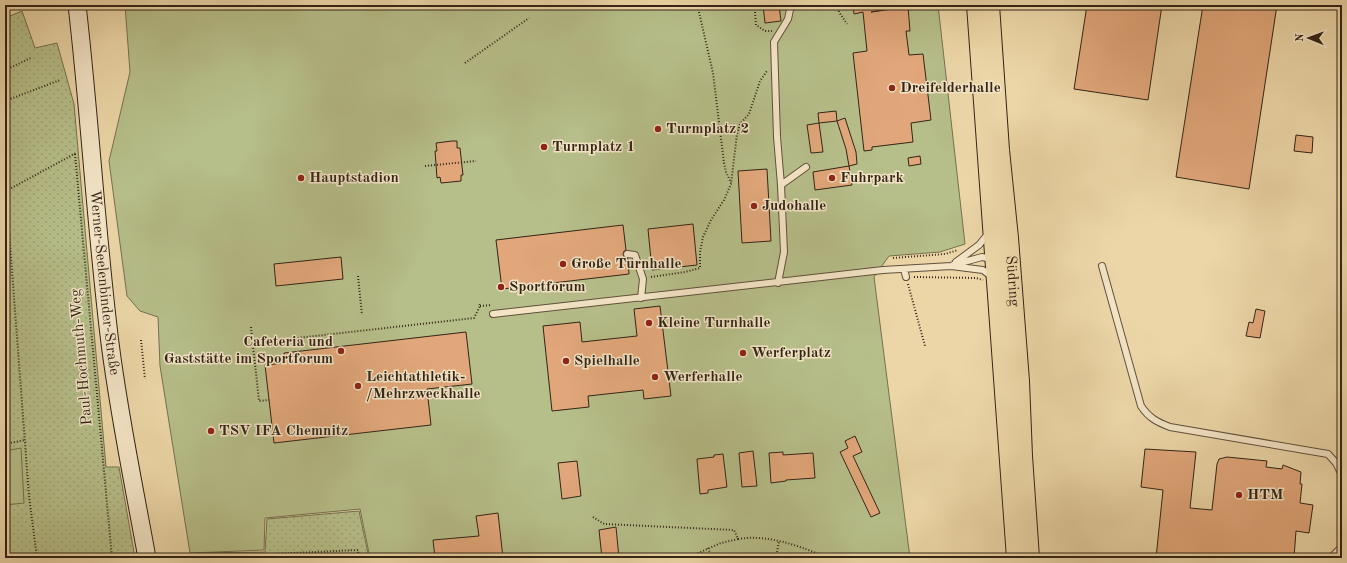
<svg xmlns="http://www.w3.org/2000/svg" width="1347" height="563" viewBox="0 0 1347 563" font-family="'Old Standard TT',serif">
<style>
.grass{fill:url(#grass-dots);stroke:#747150}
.park{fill:#b6be89;stroke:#747150}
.building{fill:#e1a77a;stroke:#332417}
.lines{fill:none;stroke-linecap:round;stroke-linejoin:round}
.service-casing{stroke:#61503b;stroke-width:8}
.tertiary-casing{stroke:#61503b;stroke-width:17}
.secondary-casing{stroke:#332417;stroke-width:19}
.primary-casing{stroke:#332417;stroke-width:20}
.path{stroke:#332417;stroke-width:2;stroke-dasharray:1 2;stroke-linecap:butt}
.service{stroke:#f3e4c6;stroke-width:6}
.tertiary{stroke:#f3e4c6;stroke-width:15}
.secondary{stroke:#f3e4c6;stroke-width:17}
.primary{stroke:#ecd6a7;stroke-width:18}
.poi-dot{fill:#8f2418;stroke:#f3e4c6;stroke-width:1.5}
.labels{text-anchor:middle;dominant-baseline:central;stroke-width:3;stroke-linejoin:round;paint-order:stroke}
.poi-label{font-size:15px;font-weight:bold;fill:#332417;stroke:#f3e4c6;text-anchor:start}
.street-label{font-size:15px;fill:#332417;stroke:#f3e4c6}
</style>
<defs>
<pattern id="grass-dots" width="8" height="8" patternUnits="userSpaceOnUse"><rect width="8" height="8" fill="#b6be89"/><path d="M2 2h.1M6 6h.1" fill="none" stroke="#9da376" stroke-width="1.8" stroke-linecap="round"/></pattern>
</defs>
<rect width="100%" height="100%" fill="#ecd6a7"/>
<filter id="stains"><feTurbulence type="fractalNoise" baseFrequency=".005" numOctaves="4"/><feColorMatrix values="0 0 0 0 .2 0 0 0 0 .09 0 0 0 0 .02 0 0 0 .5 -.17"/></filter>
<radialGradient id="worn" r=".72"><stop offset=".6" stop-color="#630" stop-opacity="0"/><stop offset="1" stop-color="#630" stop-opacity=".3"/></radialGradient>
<path class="grass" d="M22 11 35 48 57 43 74 104 106 467H119L135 558H5V18Z
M359 511 369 558H190V553L265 552 267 519Z"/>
<path class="park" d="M125 5H938L965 244 940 252 889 256 874 277 910 558H370L360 509 265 518 264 550 190 553 160 366 158 317 140 311 127 296 109 161 130 72Z
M21 448 24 503 5 505V451Z"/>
<path class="building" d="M763 5H779L781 21 765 23Z
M853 5H881L882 10 871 12 908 7 910 31H906L909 55 923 54 931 120 911 123 913 142 872 147V150L864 151 853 53 867 51 863 12 854 14Z
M1087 5H1162L1148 100 1074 89Z
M1203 5H1277L1249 189 1176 177Z
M836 111 837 121 819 123 818 113Z
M845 118 856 152 857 164 849 166 846 149 837 121Z
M819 123 823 152 811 153 807 125Z
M1296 135 1313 137 1312 153 1294 151Z
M452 141H457V148H460L463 175H461V181L441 183 440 177 437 178 435 151H437L436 143Z
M920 156 921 164 909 166 908 158Z
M849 166 852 185 815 190 813 172Z
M767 169 771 241 742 243 738 171Z
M693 224 697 265 652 270 648 229Z
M623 225 626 250 624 251 623 254 624 257 628 259 629 274 502 289 496 240Z
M341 257 343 279 276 286 274 264Z
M660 306 671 396 644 399 643 390 588 396 589 407 552 411 543 326 580 322 582 342 637 336 634 309Z
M1256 309 1265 311 1260 338 1246 336 1249 322 1253 323Z
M466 332 472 384 427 389 431 425 274 443 265 365 285 363 284 353Z
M855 436 862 452 853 456 880 513 871 517 840 452 848 448 845 441Z
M1145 449 1196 452 1190 508 1212 510 1217 464 1219 459 1227 457 1267 461 1266 467 1282 469 1283 465 1301 472 1300 484H1302L1300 503 1313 505 1309 533 1296 531 1294 558H1156L1163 490 1141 487Z
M753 451 757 486 742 487 739 453Z
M783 452V455L813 453 815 478 786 480V481L771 483 769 453Z
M723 454 727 487 708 490V493L700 494 697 459 714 457V455Z
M577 461 581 496 562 499 558 463Z
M498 513 503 558H435L433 540 479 536 476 516Z
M616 527 619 558H602L599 530Z"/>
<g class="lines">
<g class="service-casing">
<path id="service" d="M781 185 806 167
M627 254 635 255 643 279 641 298
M956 262 979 245 988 234
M953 265 982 257 992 259
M1102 266 1141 406C1149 418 1157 422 1170 427L1328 454 1336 463 1342 475
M904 269 906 277
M778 283 784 252 781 185 777 137 774 42 788 19 791 5
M493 314 883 270 951 266 983 270 992 277"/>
</g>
<g class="tertiary-casing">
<path id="tertiary" d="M1337 558 1342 553"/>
</g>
<g class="secondary-casing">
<g id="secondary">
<path id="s1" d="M77 5C90 117 96 231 110 343 119 415 134 486 147 558"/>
</g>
</g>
<g class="primary-casing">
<g id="primary">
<path d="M976 5 1016 558"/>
<path id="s2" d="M990 5 1000 150 1009 238 1020 381 1023 456 1030 558"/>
</g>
</g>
<path class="path" d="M838 5 839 12 847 24
M899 5V8
M699 12 713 73 724 163 726 172 731 183
M755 12 756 25 765 31H772
M465 63 529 18
M5 70 31 58
M5 101 60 80
M75 154 112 558
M425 166 476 161
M6 191 29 496 37 558
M6 191 76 153
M893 258 945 254 958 250
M358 276 362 315
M651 277 685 272 700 268V252L703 237 711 220 724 200 731 184 737 134 740 124 749 114 760 81 767 71
M914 277 976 278 983 280
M908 284 925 346
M480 306 492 305
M251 327 259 401 269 400
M141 340 145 379
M253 343 474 318 480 306 479 302
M5 444 25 440
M593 517 604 524 734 530 738 539 721 543 687 558
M738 539C768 534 800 546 828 558
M708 548 712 558
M186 558 358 550 359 558
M776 558 779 541"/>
<use href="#service" class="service"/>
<use href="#tertiary" class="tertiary"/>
<use href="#secondary" class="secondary"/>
<use href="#primary" class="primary"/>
</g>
<g class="poi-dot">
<circle cx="892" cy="88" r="4"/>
<circle cx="658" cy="129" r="4"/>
<circle cx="544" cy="147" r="4"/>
<circle cx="301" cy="178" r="4"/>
<circle cx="832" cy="178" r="4"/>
<circle cx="754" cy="206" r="4"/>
<circle cx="563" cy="264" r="4"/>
<circle cx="501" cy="287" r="4"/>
<circle cx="649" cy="323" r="4"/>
<circle cx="341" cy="351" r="4"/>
<circle cx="743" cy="353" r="4"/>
<circle cx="566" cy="361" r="4"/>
<circle cx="655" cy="377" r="4"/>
<circle cx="358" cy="386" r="4"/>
<circle cx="211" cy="431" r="4"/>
<circle cx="1239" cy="495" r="4"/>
</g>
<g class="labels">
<g class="poi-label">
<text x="900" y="88">Dreifelderhalle</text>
<text x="666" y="129">Turmplatz 2</text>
<text x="552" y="147">Turmplatz 1</text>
<text x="309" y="178">Hauptstadion</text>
<text x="840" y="178">Fuhrpark</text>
<text x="762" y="206">Judohalle</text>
<text x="571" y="264">Große Turnhalle</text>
<text x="509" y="287">Sportforum</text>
<text x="657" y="323">Kleine Turnhalle</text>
<text x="333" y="342" text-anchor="end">Cafeteria und<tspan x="333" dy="17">Gaststätte im Sportforum</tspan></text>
<text x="751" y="353">Werferplatz</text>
<text x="574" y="361">Spielhalle</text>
<text x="366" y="377">Leichtathletik-<tspan x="366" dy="17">/Mehrzweckhalle</tspan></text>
<text x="663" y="377">Werferhalle</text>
<text x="219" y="431">TSV IFA Chemnitz</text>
<text x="1247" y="495">HTM</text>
</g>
<g class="street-label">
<text stroke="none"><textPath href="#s2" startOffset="277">Südring</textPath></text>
<text stroke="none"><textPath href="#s1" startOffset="279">Werner-Seelenbinder-Straße</textPath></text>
<text transform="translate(82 357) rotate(-95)">Paul-Hochmuth-Weg</text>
</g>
</g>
<rect width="1347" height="563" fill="none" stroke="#ecd6a7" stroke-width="20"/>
<rect x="6" y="6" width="1335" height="551" fill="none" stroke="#332417" stroke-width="2"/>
<rect x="10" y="10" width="1327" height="543" fill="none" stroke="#332417"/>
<g transform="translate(1309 38) rotate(271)" stroke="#f3e4c6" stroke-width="3" paint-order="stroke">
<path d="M0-3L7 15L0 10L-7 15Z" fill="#332417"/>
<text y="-6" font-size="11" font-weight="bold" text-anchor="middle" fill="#332417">N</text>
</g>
<rect width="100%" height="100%" filter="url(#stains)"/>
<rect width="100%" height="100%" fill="url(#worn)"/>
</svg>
